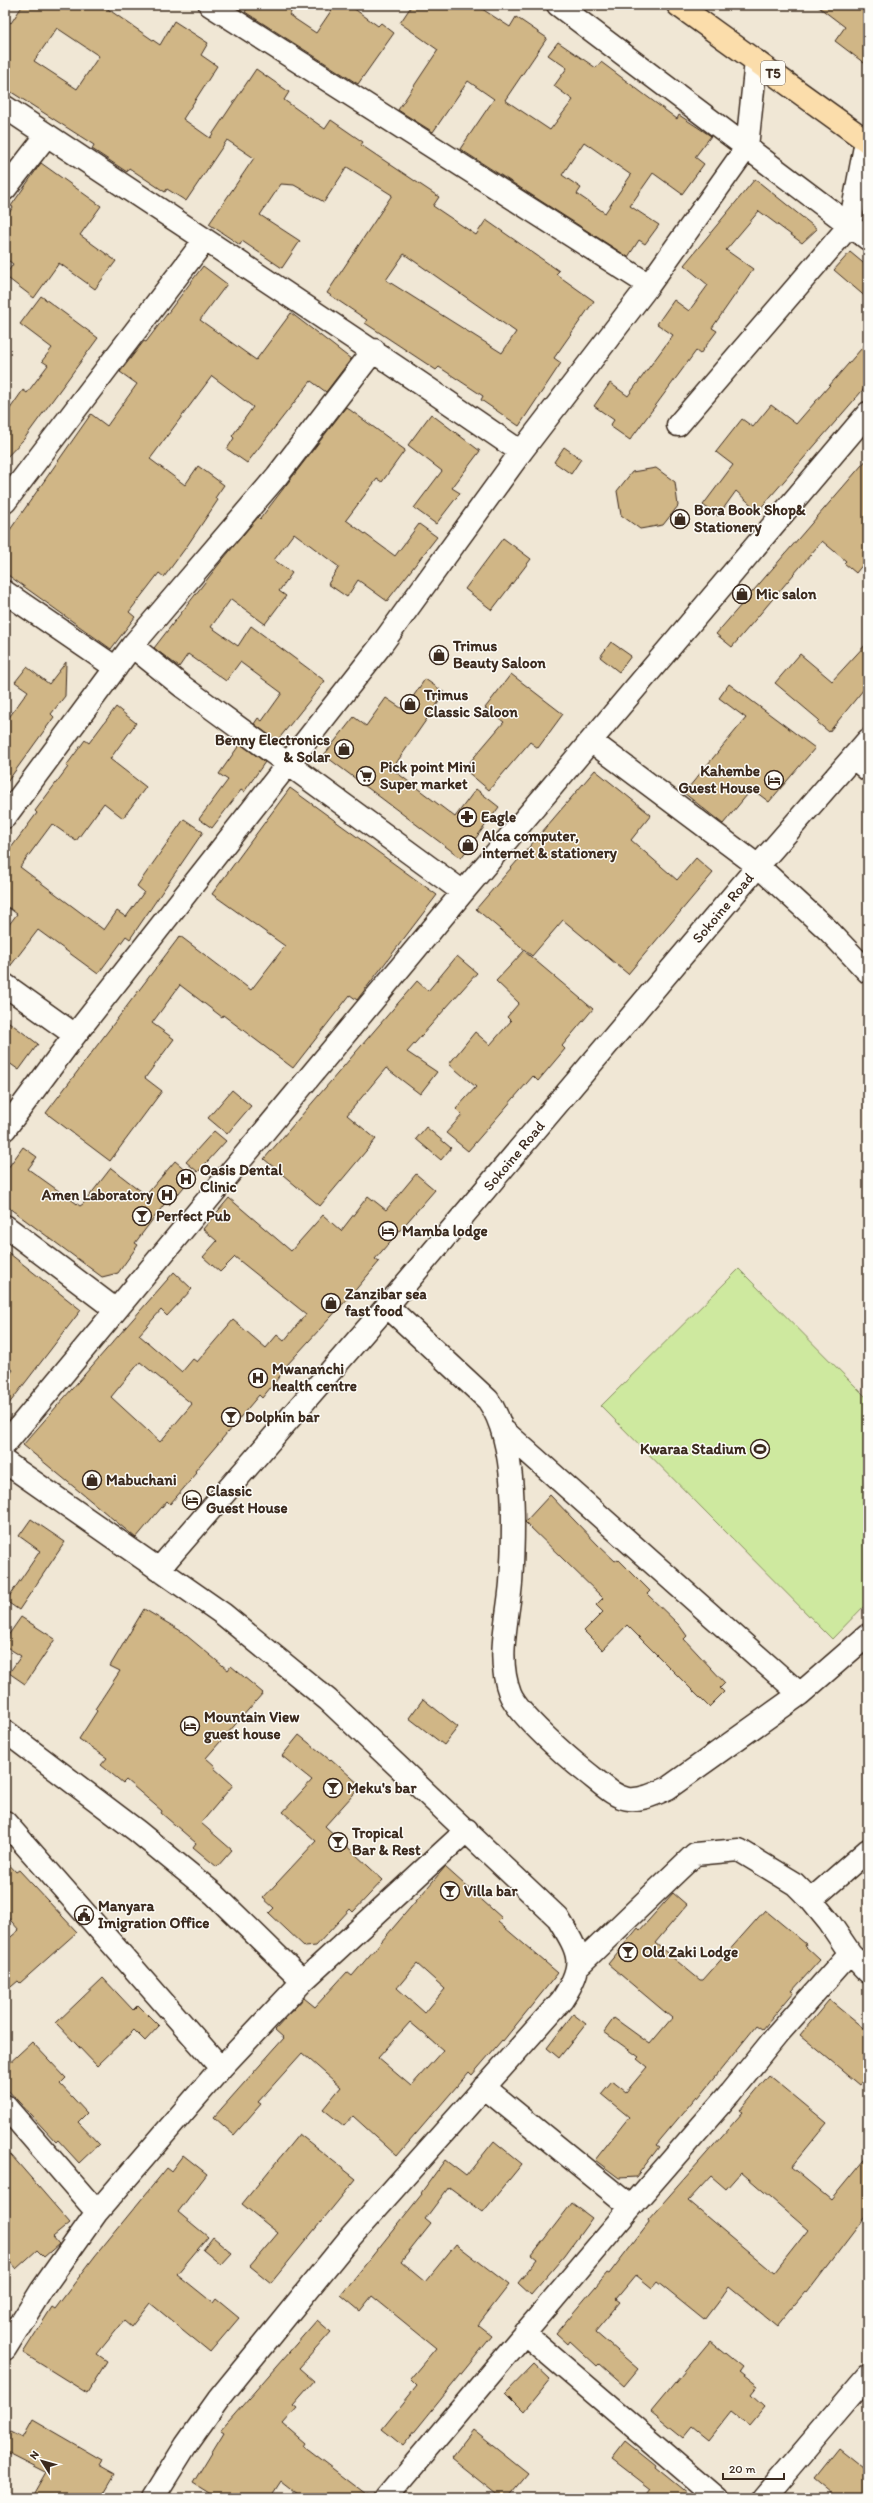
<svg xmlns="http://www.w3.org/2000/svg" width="873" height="2503" viewBox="0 0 873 2503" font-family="Itim,sans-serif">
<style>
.green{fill:#cee99f;stroke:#848a5e}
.building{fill:#d0b686;stroke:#3b2a1e;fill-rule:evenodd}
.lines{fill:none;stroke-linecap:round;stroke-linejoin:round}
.minor-casing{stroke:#3b2a1e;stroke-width:25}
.highway-casing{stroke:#3b2a1e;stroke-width:25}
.minor{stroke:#fdfcf7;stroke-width:22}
.highway{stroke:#fbddab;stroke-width:22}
.labels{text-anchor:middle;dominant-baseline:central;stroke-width:3;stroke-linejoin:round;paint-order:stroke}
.shield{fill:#fdfcf7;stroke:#75695f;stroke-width:1}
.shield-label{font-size:14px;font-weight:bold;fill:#3b2a1e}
.poi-label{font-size:15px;font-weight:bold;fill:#3b2a1e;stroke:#fdfcf7;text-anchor:start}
.street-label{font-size:15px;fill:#3b2a1e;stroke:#fdfcf7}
</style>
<rect width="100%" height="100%" fill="#f0e7d5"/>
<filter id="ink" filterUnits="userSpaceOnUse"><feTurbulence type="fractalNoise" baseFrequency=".025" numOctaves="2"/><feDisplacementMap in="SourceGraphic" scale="8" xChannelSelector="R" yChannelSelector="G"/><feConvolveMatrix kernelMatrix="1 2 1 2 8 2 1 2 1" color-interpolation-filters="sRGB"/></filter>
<g filter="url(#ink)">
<path class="green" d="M739 1269 868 1399V1602L832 1639 601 1406Z"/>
<path class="building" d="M23 5H102L160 45 174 21 208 43 201 55 217 66 183 119 210 138 256 69 289 92 284 100 325 129 331 120 363 142 361 145 439 197 433 206 476 235 486 220 559 271 556 274 594 301 554 358 561 363 519 426 481 400 483 396 439 367 436 370 365 323 367 320 327 293 392 195 347 167 324 202 294 185 281 184 260 215 300 241 282 268 242 241 240 245 209 224 254 158 227 140 186 201 167 189 165 192 129 168 127 172 92 149 94 145 5 88V19L11 23ZM57 28 99 56 77 89 34 61ZM404 254 516 332 502 353 386 280Z
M249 5H296L289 15 316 33 335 5H349L378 26 381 23 394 33 358 84 245 12Z
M412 5H476L510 27 516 17 547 38 505 100 550 130 573 100 554 86 567 68 548 55 558 42 596 68 601 62 677 119 679 115 711 136 695 157 704 164 682 194 653 173 630 206 659 225 645 244 639 240 628 257 460 149 494 99 468 81 433 132 398 110 438 50 400 23ZM584 142 631 175 605 213 577 194 581 188 562 175Z
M816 5H868V66L835 41 845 27Z
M41 163 101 206 80 235 116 261 95 289 59 263 34 298 5 276 13 264 5 258V219L13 207 11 206Z
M755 179 817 229 802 243 759 211 726 250 753 269 712 328 717 331 700 354 696 351 630 440 610 426 614 420 594 406 610 383 628 396 673 335 657 324 674 300 689 311 708 285 684 265Z
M850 252 868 267V299L834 270Z
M203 266 227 284 200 320 256 360 291 313 351 359 326 392 311 381 247 463 227 449 234 438 232 436 253 407 212 376 150 459 185 485 198 466 224 485 215 498 218 500 187 546 164 577 159 573 129 612 135 617 111 649 5 573V537L91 414 107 426 137 384 120 372 144 341 146 342Z
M41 296 98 338 24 439 5 459V416L23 390 27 393 48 365 42 361 52 348 20 324Z
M868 341V384L758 511 736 491 718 516 703 505 733 465 716 452 742 419 753 427 771 405 796 424Z
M346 407 405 450 382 482 377 479 346 520 395 556 419 524 437 537 387 601 358 580 347 597 328 584 339 567 294 533 274 560 292 573 279 591 286 596 265 624 231 599 211 627 238 646 251 626 325 681 277 741 254 724 258 718 262 721 282 693 240 662 226 681 188 654 179 667 154 648 219 564 258 517 260 519Z
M431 414 480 451 452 488 460 493 436 524 414 508 442 471 408 445Z
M564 447 581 459 571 474 554 462Z
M868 458V558L856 573 844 563 846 561 822 541 732 647 716 634Z
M656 468 675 482 678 506 663 525 640 529 621 515 617 491 632 472Z
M503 538 531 559 492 610 465 589Z
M611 642 631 656 619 672 600 657Z
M868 642V684L829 732 817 722 819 720 775 683 800 654 832 681Z
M66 662 65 696 51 714 54 717 5 785V723L28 691 15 682 27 667 49 684Z
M511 674 563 714 538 748 530 742 489 790 464 769 504 722 485 708Z
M425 679 445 693 392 769 455 817 476 789 499 807 461 858 324 755 354 717 366 726 386 698 404 710Z
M729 684 815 748 769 802 752 789 723 824 684 793 746 718 719 698Z
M116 707 136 723 110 759 146 787 123 818 104 803 76 841 52 824 20 867 104 930 117 911 126 917 144 892 137 886 184 819 203 832 130 939 126 936 98 974 38 930 5 973V930L17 914 5 905V856L37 813 35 811 68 767 66 766 85 740 89 743Z
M240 744 265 762 244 792 241 790 212 828 199 819 228 780 219 774Z
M595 770 651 815 631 840 677 880 696 858 713 873 628 974 563 920 532 956 476 909Z
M290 788 437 895 357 1000 350 995 293 1068 223 1015 222 1017 180 985 152 1023 174 1039 145 1078 162 1091 110 1161 46 1113 180 936 251 990 285 946 212 894Z
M524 951 593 1009 562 1046 565 1049 538 1081 533 1076 468 1151 446 1133 462 1115 456 1109 476 1087 449 1064 475 1032 490 1045 511 1021 507 1017 519 1003 496 981Z
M457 956 477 973 407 1052 437 1072 420 1094 386 1068 347 1115 376 1139 320 1206 264 1159 417 981 428 991Z
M5 1019 38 1044 19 1070 5 1060Z
M232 1090 251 1106 227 1134 208 1118Z
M426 1127 451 1148 441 1160 416 1139Z
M214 1131 226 1141 198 1172 186 1162Z
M23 1147 37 1157 28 1169 80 1206 83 1204 111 1168 146 1195 175 1161 193 1176 169 1205 166 1202 135 1243 138 1245 118 1273 102 1277 5 1205V1172Z
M416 1174 435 1190 375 1259 379 1262 352 1294 287 1365 288 1366 262 1398 259 1395 195 1471 197 1473 170 1504 167 1501 136 1538 23 1445 174 1272 192 1289 167 1316 161 1310 139 1335 182 1372 193 1359 197 1362 233 1320 266 1348 277 1335 284 1341 306 1314 235 1257 220 1272 203 1257 217 1241 203 1229 229 1198 291 1251 323 1215 341 1231 368 1196 386 1210ZM140 1362 192 1404 160 1442 111 1397Z
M5 1250 81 1310 5 1409V1381L13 1370 5 1364Z
M550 1495 598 1545 615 1561 618 1559 650 1591 647 1594 679 1625 687 1636 684 1639 725 1683 720 1688 724 1692 709 1707 627 1625 603 1650 584 1631 603 1612 596 1605 603 1598 525 1522Z
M31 1519 65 1542 19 1610 6 1601 40 1551 19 1536Z
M144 1609 181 1631 228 1670 231 1666 263 1693 206 1758 215 1766 214 1768 233 1785 201 1823 232 1850 217 1867 193 1847 196 1843 161 1813 162 1811 126 1780 123 1783 101 1765 107 1758 79 1739 97 1711 95 1709 120 1671 110 1666Z
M21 1617 55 1639 25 1684 9 1673 21 1656 5 1646V1640Z
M423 1699 458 1727 444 1745 409 1718Z
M299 1735 330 1760 331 1759 361 1786 325 1826 383 1880 353 1912 350 1909 316 1946 305 1947 269 1913 274 1908 263 1898 316 1841 283 1812 312 1780 282 1756Z
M5 1860 16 1872 19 1870 77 1932 20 1983 18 1981 5 1992V1942L19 1930 5 1914Z
M445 1867 502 1918 498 1922 558 1973 503 2041 502 2040 472 2075 469 2072 397 2156 353 2116 344 2126 323 2109 341 2087 302 2053 258 2102 261 2104 234 2135 214 2117 284 2038 275 2030 304 1998 315 2007 347 1972 352 1976ZM417 1964 445 1989 425 2013 397 1988ZM410 2022 443 2050 411 2086 378 2058Z
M673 1893 687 1905 655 1943 700 1980H703L765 1910 806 1944 805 1946 820 1960 792 1991 794 1992 763 2029 757 2025 698 2098 697 2096 656 2145 659 2147 636 2177 619 2178 595 2160 629 2117 601 2094 612 2081 626 2092 647 2067 637 2059 639 2057 604 2032 614 2018 650 2044 672 2018 608 1964 638 1928 640 1930Z
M103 1978 133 2010 138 2005 159 2026 145 2041 134 2030 97 2066 56 2023Z
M829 2000 868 2032V2075L860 2085 800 2035Z
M573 2014 586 2024 559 2058 547 2048Z
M32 2042 66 2078 60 2084 87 2113 78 2122 99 2144 79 2163 58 2140 56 2142 5 2087V2067Z
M769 2075 827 2123 791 2167 831 2200 868 2155V2213L807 2293 805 2292 777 2326 729 2287 704 2320 657 2282 652 2288 636 2275 616 2299 620 2302 595 2332 638 2369 624 2386 599 2364 597 2366 570 2341 568 2344 556 2333 607 2273 609 2274 649 2222 648 2220 743 2112 740 2110ZM741 2172 808 2230 774 2273 688 2201 711 2176 726 2189Z
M299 2134 356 2179 271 2283 250 2266 278 2233 242 2204Z
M494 2141 522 2164 483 2212 449 2187 425 2219 431 2224 401 2262 425 2282 456 2244 509 2285 478 2325 492 2336 403 2446 382 2429 417 2386 410 2379 436 2348 372 2296 360 2311 341 2295 422 2194 421 2193 445 2160 466 2176Z
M5 2148 70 2223 53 2237 59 2244 44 2257 37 2250 16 2269 5 2256Z
M183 2155 207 2174 178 2212 208 2237 177 2274 213 2303 216 2299 239 2318 210 2352 150 2303 131 2327 124 2321 97 2354 107 2361 87 2393 23 2353 52 2307 55 2309 95 2256 167 2168 171 2171Z
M572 2203 592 2218 565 2255 531 2295 518 2283 537 2259 532 2255Z
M213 2237 232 2253 221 2265 203 2250Z
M317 2320 331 2332 299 2368 314 2381 293 2405 297 2408 283 2424 305 2443 303 2446 371 2498H303L281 2481 270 2498H217L193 2483 224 2432 221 2430Z
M710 2341 742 2367 739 2371 758 2386 751 2395 764 2407 749 2425 731 2411 708 2440 692 2427 683 2438 651 2412Z
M534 2364 550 2379 524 2411 506 2393Z
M33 2420 102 2460 99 2465 115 2474 101 2498H31L46 2472 5 2451V2429L23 2438Z
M473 2430 528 2474 508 2498H501L451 2458Z
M626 2441 656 2465 655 2467 693 2498H644L651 2489 612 2459Z
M838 2448 868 2472V2498H838L814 2478Z"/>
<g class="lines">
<g class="minor-casing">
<path id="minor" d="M210 5 649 285
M558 5 868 239
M5 107C177 222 351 334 521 452
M5 189 47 135
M678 425 850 225 866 141
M5 502 204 241
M5 592 116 668
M132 646 183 687 463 892
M591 741 758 866 829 931 868 972
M853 757 868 770
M5 817 132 646 277 476 374 350
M5 985 75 1035
M5 1129 75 1035 379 648 521 452 649 285 747 147 756 61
M5 1226 116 1310
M387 1306 488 1400C518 1442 514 1533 511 1583 508 1620 496 1658 510 1694 518 1714 568 1758 586 1772 620 1799 625 1809 668 1788L800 1694 868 1635
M502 1429 800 1694
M5 1444 463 892 868 413
M5 1462 223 1614 328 1700 558 1918C580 1954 586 1963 562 2000L349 2239 218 2400 186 2445 153 2498
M158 1570 387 1306 758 866 868 740
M5 1731 137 1831 214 1894 303 1981
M5 1822 221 2068
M811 1900 868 1850
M578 1966 695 1854 739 1850 795 1884 811 1900 829 1922 850 1953 868 1972
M484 2087 631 2207
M5 2106 97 2212
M524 2333 717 2498
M5 2349 41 2291 97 2212 221 2068 303 1981 467 1830
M386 2498 631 2207 730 2093 777 2035 850 1953
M764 2498 868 2376"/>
</g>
<g class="highway-casing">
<path id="highway" d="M678 5 868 142"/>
</g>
<use href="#minor" class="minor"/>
<use href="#highway" class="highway"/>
</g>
</g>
<defs>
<g id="shop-ring" transform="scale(1)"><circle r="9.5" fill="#fdfcf7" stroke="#3b2a1e" stroke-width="1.5"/><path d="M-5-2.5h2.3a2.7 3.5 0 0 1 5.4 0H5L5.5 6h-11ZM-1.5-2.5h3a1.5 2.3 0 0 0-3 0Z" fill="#3b2a1e"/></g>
<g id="supermarket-ring" transform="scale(1)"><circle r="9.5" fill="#fdfcf7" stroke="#3b2a1e" stroke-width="1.5"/><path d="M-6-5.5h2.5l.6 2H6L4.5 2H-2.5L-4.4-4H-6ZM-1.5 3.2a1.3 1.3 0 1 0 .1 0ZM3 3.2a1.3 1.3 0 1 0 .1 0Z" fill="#3b2a1e"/></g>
<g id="hotel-ring" transform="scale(1)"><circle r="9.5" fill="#fdfcf7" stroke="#3b2a1e" stroke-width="1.5"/><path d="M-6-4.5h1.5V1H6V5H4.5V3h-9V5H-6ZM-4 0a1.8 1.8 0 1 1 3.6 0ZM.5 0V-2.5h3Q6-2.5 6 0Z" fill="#3b2a1e"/></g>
<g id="pharmacy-ring" transform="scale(1)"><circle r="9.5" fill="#fdfcf7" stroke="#3b2a1e" stroke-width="1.5"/><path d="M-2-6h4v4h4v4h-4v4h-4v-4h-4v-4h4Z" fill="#3b2a1e"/></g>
<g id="hospital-ring" transform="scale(1)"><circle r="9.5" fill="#fdfcf7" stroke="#3b2a1e" stroke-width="1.5"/><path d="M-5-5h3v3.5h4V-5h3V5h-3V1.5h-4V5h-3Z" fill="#3b2a1e"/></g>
<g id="bar-ring" transform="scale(1)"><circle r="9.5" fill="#fdfcf7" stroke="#3b2a1e" stroke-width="1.5"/><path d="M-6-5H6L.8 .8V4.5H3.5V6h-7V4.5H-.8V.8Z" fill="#3b2a1e"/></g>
<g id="stadium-ring" transform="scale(1)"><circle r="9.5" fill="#fdfcf7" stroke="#3b2a1e" stroke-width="1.5"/><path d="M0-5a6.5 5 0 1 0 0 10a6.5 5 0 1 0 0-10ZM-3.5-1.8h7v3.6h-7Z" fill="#3b2a1e"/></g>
<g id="civic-ring" transform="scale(1)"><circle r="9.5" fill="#fdfcf7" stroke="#3b2a1e" stroke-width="1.5"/><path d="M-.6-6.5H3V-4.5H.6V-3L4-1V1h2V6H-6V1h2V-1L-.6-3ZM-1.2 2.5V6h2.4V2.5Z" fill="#3b2a1e"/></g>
</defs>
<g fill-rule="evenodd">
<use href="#shop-ring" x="680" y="519"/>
<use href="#shop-ring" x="742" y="594"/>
<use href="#shop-ring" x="439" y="655"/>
<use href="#shop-ring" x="410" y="704"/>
<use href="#shop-ring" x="344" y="749"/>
<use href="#supermarket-ring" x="366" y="776"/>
<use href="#hotel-ring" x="774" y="780"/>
<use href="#pharmacy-ring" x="467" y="817"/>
<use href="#shop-ring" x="468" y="845"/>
<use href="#hospital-ring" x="186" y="1179"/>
<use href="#hospital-ring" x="167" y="1195"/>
<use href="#bar-ring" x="142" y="1216"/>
<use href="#hotel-ring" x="388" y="1231"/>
<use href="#shop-ring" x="331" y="1303"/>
<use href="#hospital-ring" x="258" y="1378"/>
<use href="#bar-ring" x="231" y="1417"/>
<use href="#stadium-ring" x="760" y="1449"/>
<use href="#shop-ring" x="92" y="1480"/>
<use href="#hotel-ring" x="192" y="1500"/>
<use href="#hotel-ring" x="190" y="1726"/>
<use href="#bar-ring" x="333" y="1788"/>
<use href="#bar-ring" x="338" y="1842"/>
<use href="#bar-ring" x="450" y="1891"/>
<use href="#civic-ring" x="84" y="1915"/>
<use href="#bar-ring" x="628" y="1952"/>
</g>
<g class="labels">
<rect class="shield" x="761" y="61" width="24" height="24" rx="3"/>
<g class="shield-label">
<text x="773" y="73">T5</text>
</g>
<g class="poi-label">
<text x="694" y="510">Bora Book Shop&amp;<tspan x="694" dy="17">Stationery</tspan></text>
<text x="756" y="594">Mic salon</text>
<text x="453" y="646">Trimus<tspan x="453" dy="17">Beauty Saloon</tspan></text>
<text x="424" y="695">Trimus<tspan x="424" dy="17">Classic Saloon</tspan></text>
<text x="330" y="740" text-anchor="end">Benny Electronics<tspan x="330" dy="17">&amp; Solar</tspan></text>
<text x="380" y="767">Pick point Mini<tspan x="380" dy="17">Super market</tspan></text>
<text x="760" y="771" text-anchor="end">Kahembe<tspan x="760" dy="17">Guest House</tspan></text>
<text x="481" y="817">Eagle</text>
<text x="482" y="836">Alca computer,<tspan x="482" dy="17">internet &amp; stationery</tspan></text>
<text x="200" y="1170">Oasis Dental<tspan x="200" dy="17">Clinic</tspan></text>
<text x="153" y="1195" text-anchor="end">Amen Laboratory</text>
<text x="156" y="1216">Perfect Pub</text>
<text x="402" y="1231">Mamba lodge</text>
<text x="345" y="1294">Zanzibar sea<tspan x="345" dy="17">fast food</tspan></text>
<text x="272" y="1369">Mwananchi<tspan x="272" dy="17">health centre</tspan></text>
<text x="245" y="1417">Dolphin bar</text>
<text x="746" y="1449" text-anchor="end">Kwaraa Stadium</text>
<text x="106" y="1480">Mabuchani</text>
<text x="206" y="1491">Classic<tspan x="206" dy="17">Guest House</tspan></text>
<text x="204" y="1717">Mountain View<tspan x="204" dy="17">guest house</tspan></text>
<text x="347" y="1788">Meku's bar</text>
<text x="352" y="1833">Tropical<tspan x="352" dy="17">Bar &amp; Rest</tspan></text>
<text x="464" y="1891">Villa bar</text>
<text x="98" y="1906">Manyara<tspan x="98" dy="17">Imigration Office</tspan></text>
<text x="642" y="1952">Old Zaki Lodge</text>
</g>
<g class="street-label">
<text transform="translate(723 908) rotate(-50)">Sokoine Road</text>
<text transform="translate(514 1156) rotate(-50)">Sokoine Road</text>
</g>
</g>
<rect width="873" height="2503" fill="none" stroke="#fdfcf7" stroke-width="20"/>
<rect x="10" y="10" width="853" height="2483" fill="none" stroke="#3b2a1e" stroke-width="1.5" filter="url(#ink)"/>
<g transform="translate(42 2461) rotate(307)" stroke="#fdfcf7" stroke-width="3" paint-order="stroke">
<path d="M0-3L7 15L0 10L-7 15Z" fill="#3b2a1e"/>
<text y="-6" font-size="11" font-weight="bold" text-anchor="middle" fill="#3b2a1e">N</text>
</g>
<path d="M723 2473v6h61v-6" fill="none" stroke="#3b2a1e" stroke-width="2"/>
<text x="729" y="2473" font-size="12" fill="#3b2a1e" stroke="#fdfcf7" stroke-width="3" paint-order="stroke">20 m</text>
</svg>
